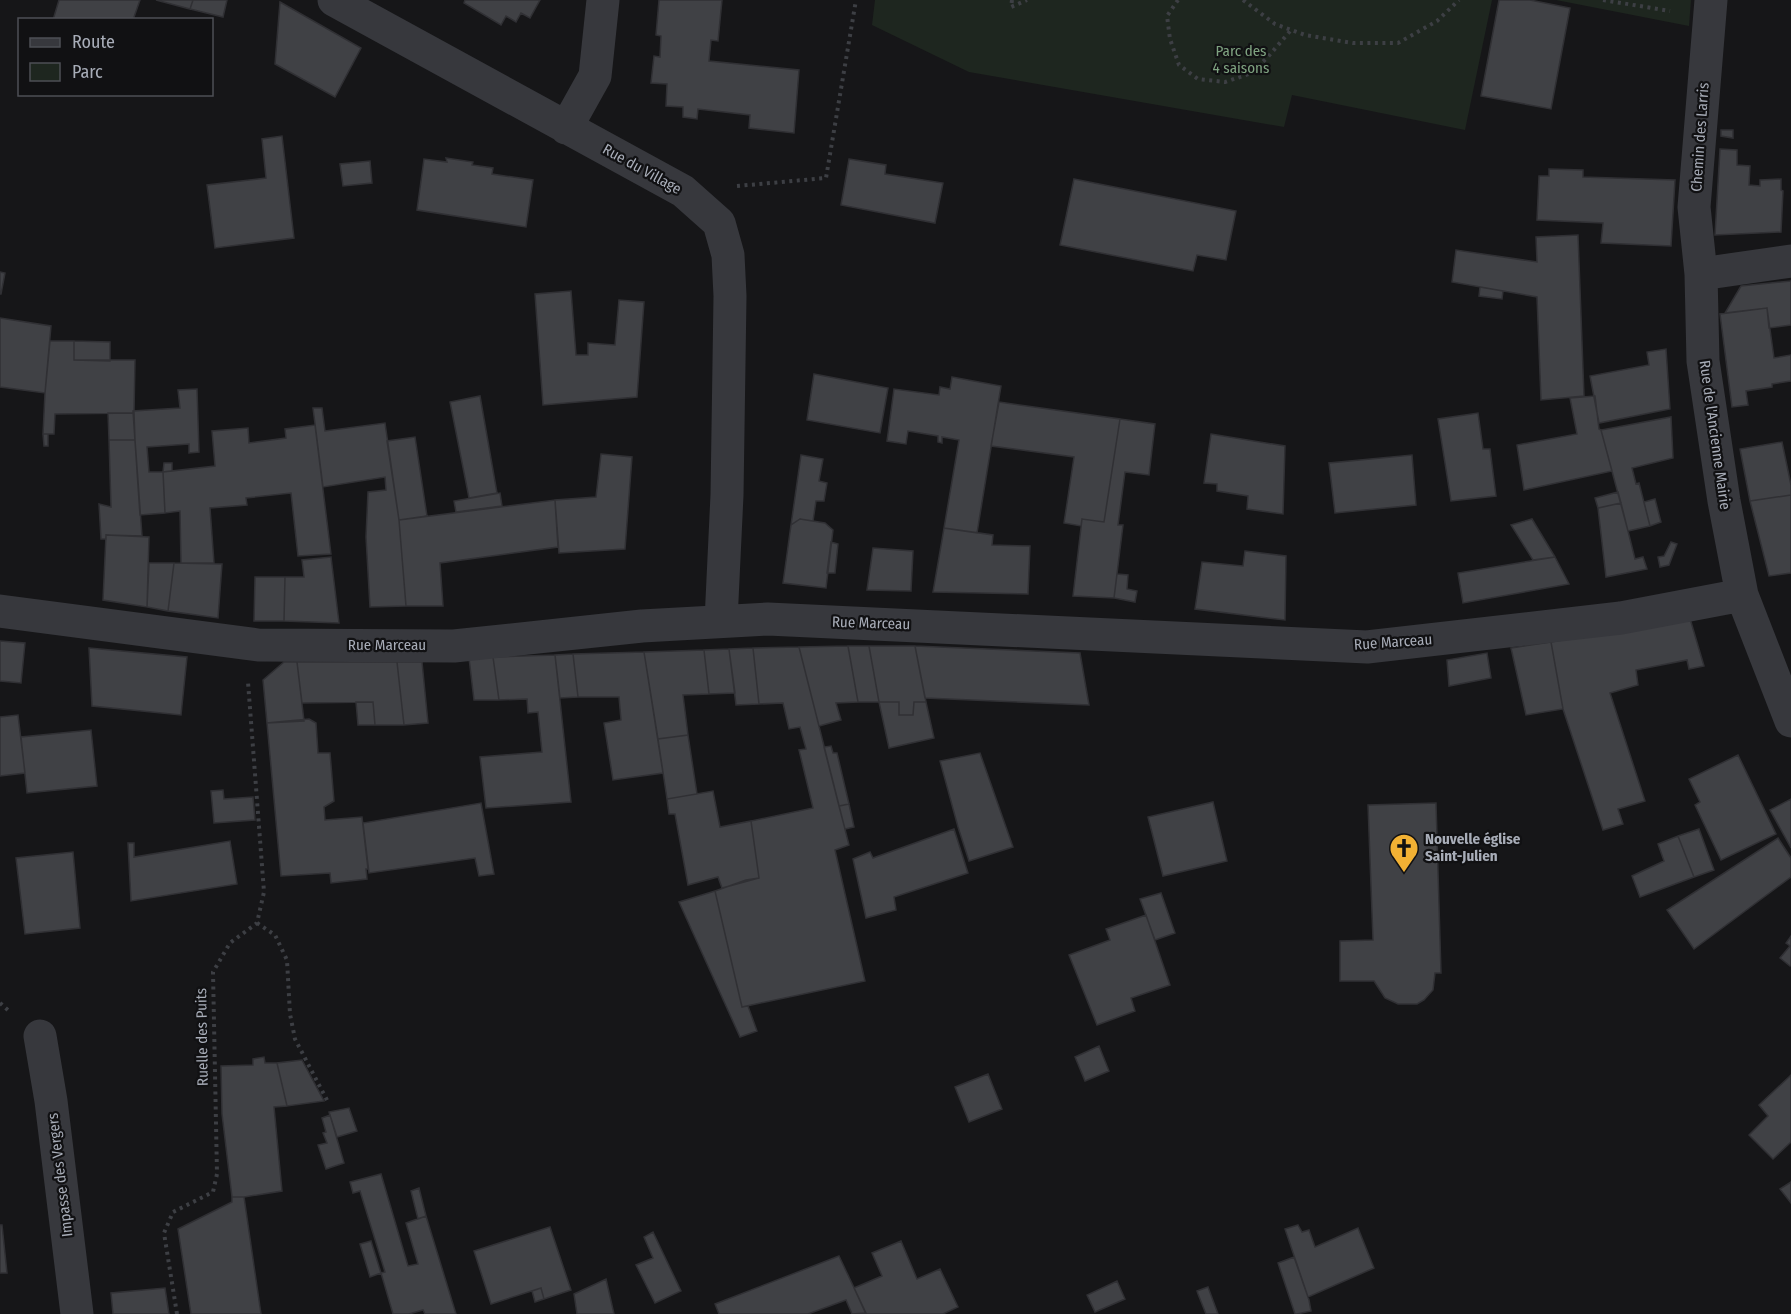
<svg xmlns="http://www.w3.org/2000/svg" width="1791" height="1314" viewBox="0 0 1791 1314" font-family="'Fira Sans Condensed',sans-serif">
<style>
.green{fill:#1e261f}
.building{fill:#404145;stroke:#303034;stroke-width:1.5}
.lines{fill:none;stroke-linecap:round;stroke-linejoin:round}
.path{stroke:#3d3f44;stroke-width:4;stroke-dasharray:3 4.5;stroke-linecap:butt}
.minor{stroke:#37383d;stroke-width:33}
.labels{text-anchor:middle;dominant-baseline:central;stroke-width:4.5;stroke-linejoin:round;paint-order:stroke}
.park-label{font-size:15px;fill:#7fa381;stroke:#111113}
.street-label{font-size:15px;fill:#a8adb8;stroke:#111113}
.poi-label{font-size:15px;font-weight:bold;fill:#a8adb8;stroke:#111113;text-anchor:start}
</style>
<rect width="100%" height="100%" fill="#161618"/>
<path class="green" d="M875 0H1492L1465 130 1292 95 1284 127 969 72 872 25Z
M1556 0H1691L1689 26Z"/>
<path class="building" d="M59 0H140L133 20H53Z
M156 0H193L190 9Z
M193 0H227L223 17 190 9Z
M465 0H540L530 18 521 13 516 22 506 16 501 25 464 3Z
M659 0H722L718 41 711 40 709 61 799 70 794 133 749 128 750 115 698 109 697 119 683 117V107L666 106 667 84 651 83 654 56 660 57 661 36 656 35Z
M1499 0H1530L1570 8 1551 109 1481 96Z
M280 2 361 48 335 97 275 64Z
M1721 130H1733V138L1721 136Z
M282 136 294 238 215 248 207 185 266 178 262 139Z
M1720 149 1737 150V165L1750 166 1749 185 1760 186V180L1781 179V190L1783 191 1781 232 1715 235Z
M446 158 473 162 472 165 493 168 492 174 533 180 526 227 417 210 424 159 447 162Z
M849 159 886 165 885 174 943 183 935 223 841 205Z
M370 161 372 183 343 186 340 164Z
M1549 169 1583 170V177L1675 180 1671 246 1601 243 1603 223 1537 220 1539 176H1549Z
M1074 179 1236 211 1226 260 1197 255 1193 271 1060 245Z
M1578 235 1584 396 1541 400 1537 297 1452 282 1456 250 1537 262 1536 237Z
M0 272 5 273 1 294H0Z
M1791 281V325L1769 328 1767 308 1725 313 1741 286Z
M1480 287 1503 291 1502 299 1479 296Z
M571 291 576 355H588V343L615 345 619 300 644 302 637 397 543 405 535 294Z
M1767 308 1774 358 1791 355V381L1772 384V387L1746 391 1748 405 1732 407 1720 314Z
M0 318 51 326 45 393 0 387Z
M50 341H74V360H135L134 413 55 414 54 434H43L45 393Z
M74 341 110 342V361L74 360Z
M1666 349 1670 409 1599 423 1590 376 1649 365 1647 352Z
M814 374 888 388 880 433 807 420Z
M952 377 1001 386 977 533 944 528 959 440 942 437V443L938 442V436L908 431 906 444 887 441 894 389 939 395 940 387 950 389Z
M197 389 199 452 189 453V444L147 447 149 472H163L165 513 140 515 133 411 180 408 178 390Z
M480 396 497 493 469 498 450 402Z
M1595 396 1599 429 1601 430 1612 471 1524 490 1517 445 1577 434 1570 398Z
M999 402 1120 419 1104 522 1082 519 1081 526 1064 523 1074 457 991 446Z
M313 408H322L325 431 385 423 399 520 406 606 370 607 366 537 368 492 386 490 385 477 323 487Z
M108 413H134L135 440H109Z
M1478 413 1483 449H1490L1496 496 1451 501 1438 419Z
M1671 417 1673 458 1632 468 1636 484 1639 483 1650 526 1628 531 1601 430Z
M1120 419 1155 424 1149 475 1125 472 1118 525H1123L1114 598 1073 596 1082 519 1104 522Z
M315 425 331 554 298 556 291 493 246 498 247 505 210 508 214 563H181L180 511 165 513 163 472 215 466 212 431 248 428 249 443 286 438 285 429Z
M43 434H48V446H44Z
M1211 434 1285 446 1283 514 1247 509 1248 496 1217 491V484L1204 483Z
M415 437 427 516 399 520 387 441Z
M109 440H135L142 536 106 535V539H101L99 504 111 507Z
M1782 442 1791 485V495L1750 501 1740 449Z
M601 454 632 457 625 549 559 553 555 500 596 497Z
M801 455 823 459 819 481 827 483 824 501H816L813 521 800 519 791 525Z
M1412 455 1416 505 1335 513 1329 463Z
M164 463H172V471L163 472Z
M1618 492 1621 503 1598 508 1595 498Z
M500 493 502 506 456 512 454 501Z
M1791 495V573L1769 576 1750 501Z
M1655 499 1661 522 1650 526 1644 502Z
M555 500 558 547 440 563 443 606H406L399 520Z
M1621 503 1635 559 1643 557 1647 569 1606 577 1598 508Z
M800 519 825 523 833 530 826 588 783 583 791 525Z
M1532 519 1555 557 1533 560 1511 525Z
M944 528 993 535 992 545 1030 546 1028 594 933 592Z
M106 535 149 537 147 607 103 600Z
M831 542 838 544 835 573H827Z
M1671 542 1677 544 1669 565 1660 567 1658 557 1664 556Z
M873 548 913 551 911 591 867 590Z
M1245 551 1286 556 1285 620 1195 609 1202 562 1243 566Z
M331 557 339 623 284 621 285 577H304L302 560Z
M1555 557 1569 584 1463 603 1458 573Z
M149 563H174L168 611 147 607Z
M174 563 222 564 218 618 168 611Z
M1117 574 1128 575 1127 589 1137 591 1135 602 1114 598Z
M255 577H285L284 621H254Z
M1687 618 1691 622 1704 666 1689 669 1687 660 1636 670 1638 685 1610 693 1645 801 1618 809 1623 824 1603 830 1563 709 1551 642Z
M0 641 25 643 21 683 0 681Z
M1551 642 1563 709 1526 715 1511 648Z
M848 646H869L879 702H858Z
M848 646 858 702 836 703 841 720 819 726 799 647Z
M869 646H915L926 702H914L913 715H899V702H879Z
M915 646 1080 653 1089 705 925 698Z
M799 647 849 845 835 850 865 981 742 1007 715 891 746 880 759 878 751 821 813 808 799 750 806 749 800 727 789 729 783 703 759 704 753 648Z
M89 648 187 657 181 715 92 706Z
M753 648 759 704 736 705 729 649Z
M729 649 735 693 709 694 704 650Z
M704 650 709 694 683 695 688 735 658 739 644 652Z
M644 652 663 773 613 780 604 723 621 720 619 697H578L573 654Z
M1487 653 1491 678 1449 686 1447 660Z
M573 654 578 697 560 698 555 655Z
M555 655 571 802 486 808 480 757 542 752 538 712 528 713 527 699 499 700 493 657Z
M493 657 499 700H474L469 658Z
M284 662H297L304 721 267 723 263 680Z
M297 662H397L404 725H375L373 702 302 703Z
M397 662H422L428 723 404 725Z
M356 702H373L375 725H358Z
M879 702H899V715H913L914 702H926L934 738 889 748Z
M18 715 25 773 0 776V717Z
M309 719 316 723 318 753H330L334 801 324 807 325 820 362 817 368 869H366L367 879 331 883 330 873 281 876 267 723Z
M91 730 97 786 27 793 21 737Z
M688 735 697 794 667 799 658 739Z
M831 746 833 753H837L849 804 839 806 824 747Z
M980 753 1013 847 969 861 958 827 940 761Z
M1738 755 1776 834 1721 860 1695 805 1700 802 1689 779Z
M223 790 224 799 253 797 255 820 214 823 211 791Z
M713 791 720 827 751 821 759 878 722 888 718 877 688 885 675 814H669L667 799Z
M1791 799V848L1770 810Z
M1213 802 1227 861 1163 876 1148 817Z
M481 803 494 874 479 876 475 858 369 873 363 823Z
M1436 803 1441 973H1435L1433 990 1424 1000 1417 1004H1398L1385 998 1374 981H1340V941L1373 940 1368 805Z
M849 804 854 827 845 829 839 806Z
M954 829 968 873 894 897 896 910 866 918 853 859 870 852 873 858Z
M1699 829 1714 870 1694 877 1678 836Z
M1678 836 1694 877 1640 897 1632 876 1664 861 1658 844Z
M1778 838 1791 858V877L1694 949 1667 910Z
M230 841 237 884 131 901 128 843H134V857Z
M73 852 80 928 25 934 16 858Z
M715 891 742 1007 748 1006 757 1031 740 1037 679 902Z
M1161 893 1175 933 1155 940 1140 899Z
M1146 915 1170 985 1131 998 1135 1011 1097 1025 1069 955 1110 940 1106 929Z
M1791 936V965L1790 966 1780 958 1790 946 1786 943Z
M1099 1046 1109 1071 1085 1081 1075 1057Z
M264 1057 265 1063H277L287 1106 274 1107 282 1191 244 1197H232L222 1114 221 1066 253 1065V1059Z
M302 1060 324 1101 287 1106 277 1063Z
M988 1074 1002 1109 969 1122 955 1087Z
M1791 1075V1142L1773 1159 1749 1135 1768 1116 1759 1105Z
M349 1108 357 1131 337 1137 329 1112Z
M330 1115 344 1163 326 1169 318 1145 327 1143 323 1133 326 1132 322 1118Z
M381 1174 408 1266 418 1264 406 1223 426 1216 456 1314H425L423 1310 409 1314H393L381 1273 385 1272 360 1191 353 1193 350 1182Z
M1791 1182V1203L1780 1189Z
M419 1188 426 1216 418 1219 411 1191Z
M232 1197H244L261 1314H191L178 1229 232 1202Z
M0 1225H2L7 1273H0Z
M1298 1225 1302 1232 1309 1230 1315 1247 1358 1228 1374 1268 1308 1297 1285 1229Z
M550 1227 571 1290 544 1299 541 1288 491 1304 474 1251Z
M653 1232 681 1291 655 1303 636 1265 653 1258 644 1237Z
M371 1241 381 1273 370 1277 360 1244Z
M901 1241 917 1279 940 1269 958 1307 943 1314H866L854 1288 882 1276 872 1253Z
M839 1256 866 1313 852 1314 846 1300 808 1314H719L715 1304Z
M1294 1257 1309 1300 1311 1311 1297 1314H1295L1278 1263Z
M606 1279 614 1314H577L574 1294Z
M1117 1281 1125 1299 1095 1312 1087 1295Z
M1208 1287 1218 1314H1206L1198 1294 1197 1291Z
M165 1288 169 1314H113L111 1293Z
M541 1288 544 1299 535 1302 532 1291Z"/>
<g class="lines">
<path class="path" d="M1012 0 1011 7 1027 0
M1178 0 1167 16 1170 39 1179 65 1198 79 1225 82 1249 74 1267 58 1291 30
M1243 0 1275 24 1305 35 1353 43H1398L1437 21 1459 0
M1603 0 1670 11
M737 186 826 178 856 0
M257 923 275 935 287 960 290 1014 295 1039 329 1104
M0 1003 9 1011
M177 1314 164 1233 173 1212 213 1192 217 1174 213 972 230 943 257 923 264 892 248 682"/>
<path class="minor" d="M334 0 683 191 719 223 728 255 730 296 727 495 721 621
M1711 0 1694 207 1701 274 1703 361 1724 501 1742 595 1791 721
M566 128 595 76 603 0
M1701 274 1791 261
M0 611 258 645 454 646 642 626 768 619 1367 647 1621 618 1742 595
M40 1036 51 1101 77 1314"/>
</g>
<defs>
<g id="church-pin" transform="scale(1.5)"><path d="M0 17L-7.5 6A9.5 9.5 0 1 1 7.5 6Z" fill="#f2b134" stroke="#111113"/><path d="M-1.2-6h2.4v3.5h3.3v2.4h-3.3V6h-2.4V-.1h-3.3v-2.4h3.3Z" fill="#111"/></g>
</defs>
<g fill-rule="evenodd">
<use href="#church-pin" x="1404" y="848"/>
</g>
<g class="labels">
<g class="park-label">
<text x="1241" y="51">Parc des<tspan x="1241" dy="17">4 saisons</tspan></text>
</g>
<g class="street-label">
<text transform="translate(1700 137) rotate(-86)">Chemin des Larris</text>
<text transform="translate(642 169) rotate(29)">Rue du Village</text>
<text transform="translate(1715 435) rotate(82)">Rue de l'Ancienne Mairie</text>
<text transform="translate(871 623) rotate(2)">Rue Marceau</text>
<text transform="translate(1393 642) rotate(-4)">Rue Marceau</text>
<text x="387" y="645">Rue Marceau</text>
<text transform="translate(202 1037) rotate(-91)">Ruelle des Puits</text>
<text transform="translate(60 1175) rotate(-97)">Impasse des Vergers</text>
</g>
<g class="poi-label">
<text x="1425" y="839">Nouvelle église<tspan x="1425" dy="17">Saint-Julien</tspan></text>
</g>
</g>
<rect x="18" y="18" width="195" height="78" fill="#111113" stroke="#4d4f55" stroke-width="1.5"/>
<rect x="30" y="38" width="30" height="9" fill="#37383d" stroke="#4d4f55" stroke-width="1.5"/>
<text x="72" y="48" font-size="18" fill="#a8adb8">Route</text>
<rect x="30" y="63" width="30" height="18" fill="#1e261f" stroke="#4d4f55" stroke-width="1.5"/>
<text x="72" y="78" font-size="18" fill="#a8adb8">Parc</text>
</svg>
